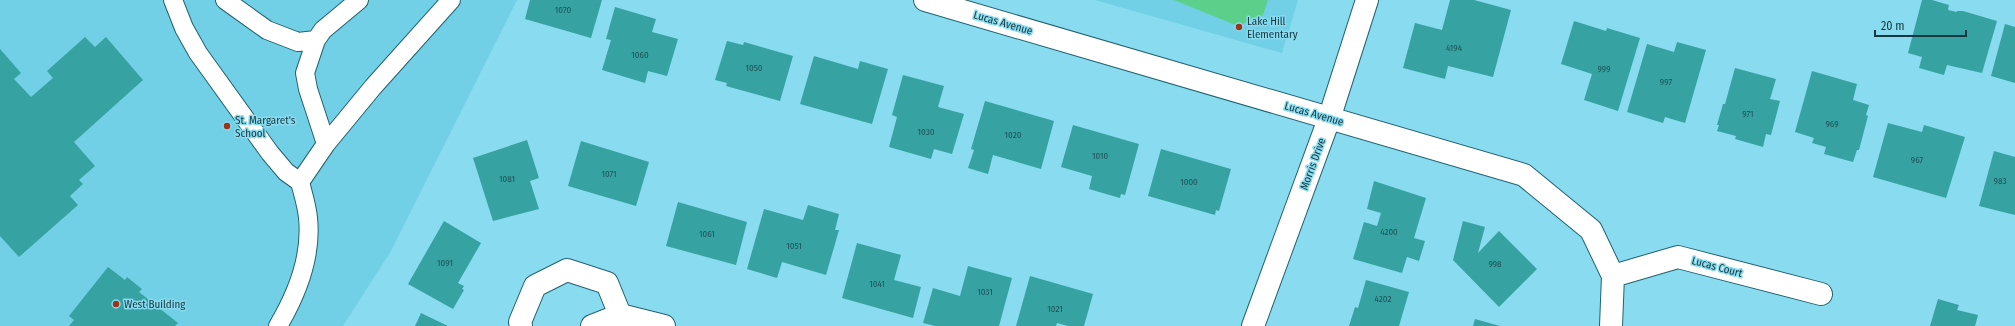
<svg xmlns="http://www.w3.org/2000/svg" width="2015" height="326" viewBox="0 0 2015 326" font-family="'Fira Sans Condensed',sans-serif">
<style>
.built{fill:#71d0e5}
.green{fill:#5cd08a}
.building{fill:#36a2a2}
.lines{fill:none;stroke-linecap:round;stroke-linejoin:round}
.lane-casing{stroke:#216270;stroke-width:20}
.street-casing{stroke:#216270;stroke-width:24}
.lane{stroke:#fff;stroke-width:18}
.street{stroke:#fff;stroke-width:22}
.poi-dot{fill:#9c341b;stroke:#89dbef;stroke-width:1.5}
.labels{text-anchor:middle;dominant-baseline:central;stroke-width:3;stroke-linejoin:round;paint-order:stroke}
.number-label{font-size:9px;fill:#1d5258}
.poi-label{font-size:11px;fill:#153840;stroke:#89dbef;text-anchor:start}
.street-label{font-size:11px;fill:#153840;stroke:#89dbef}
</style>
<rect width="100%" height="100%" fill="#89dbef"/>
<path class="built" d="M0 0H517L391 251 343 326H0Z
M1095 0H1298L1282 53Z"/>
<path class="green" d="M1174 0H1268L1263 15 1238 26Z"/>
<path class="building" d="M530 0H602L591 38 525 19Z
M1450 0H1474L1511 10 1493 77 1448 66 1445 79 1403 68 1415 23 1442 30Z
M1922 0H1932L1949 5 1948 10 1957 12V11H1963L1997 21 1982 73 1947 65 1944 75 1919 68 1922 57 1908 53Z
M615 7 656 19 652 32 678 39 667 76 648 71 645 83 602 70 611 40 606 39Z
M1574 21 1606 31 1607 28 1640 38 1618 111 1584 100 1592 74 1561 64Z
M2005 24 2015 27V83L1991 76Z
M85 37 95 47 106 37 143 80 74 142 95 166 79 180 83 184 70 196 78 205 19 257 0 236V49L21 73 14 79 31 97 53 78 47 71Z
M727 41 743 45 744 42 793 56 780 101 726 86 727 83 715 80Z
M1677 42 1706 50 1685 123 1665 117 1663 123 1627 112 1647 44 1674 52Z
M814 56 858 69 860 61 888 69 872 124 800 104Z
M1735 68 1776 79 1770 99 1780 101 1771 135 1766 134 1763 147 1735 139 1736 136 1717 131 1719 125H1717L1723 104H1725Z
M1812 71 1857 84 1853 100 1869 105 1866 115 1868 116 1859 150H1857L1853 162 1824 154 1826 147 1812 143 1814 138 1795 132Z
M903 75 944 86 938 107 964 114 952 154 934 149 931 159 889 147 897 117 892 115Z
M985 101 1054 121 1041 169 993 155 988 174 968 168 974 150 971 149Z
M1888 123 1922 132 1924 125 1965 137 1946 198 1873 177Z
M1073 125 1139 144 1125 195 1121 194 1120 198 1089 189 1092 176 1061 167Z
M527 140 539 178 530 181 539 209 493 221 473 158Z
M581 141 649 162 636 206 568 186Z
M1161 149 1231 169 1219 211 1216 210 1215 215 1148 196Z
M1994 151 2015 157V215L1979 206Z
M1374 181 1426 198 1414 238 1425 241 1419 261 1407 257 1402 273 1353 259 1364 222 1377 226 1381 213 1367 209Z
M678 202 747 222 736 265 666 246Z
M808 205 839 214 835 230H839L826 275 782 262 777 278 747 269 764 209 803 220Z
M444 221 481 243 458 283 464 286 462 289 464 290 453 309 408 284Z
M1463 221 1485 227 1478 253 1499 231 1537 269 1499 307 1453 260Z
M857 243 901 255 894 280 921 287 913 318 842 298Z
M968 266 1012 278 999 326H935L923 323 933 288 960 296Z
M108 267 125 280 127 277 142 289 139 292 178 323 175 326H69L74 320 69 316Z
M1030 276 1093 294 1084 326H1068L1057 323 1056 326H1016Z
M1366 280 1409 292 1399 326H1349L1355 307 1358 308Z
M1938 299 1959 305 1957 310 1978 315 1975 326H1930Z
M421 313 448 326H415Z
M1475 319 1500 326H1473Z"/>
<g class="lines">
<g class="lane-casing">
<path id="lane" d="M173 0 184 28 198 53 270 153 286 172 300 182C303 194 307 206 308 218 312 256 297 294 278 326
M225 0 267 30 298 42 316 40
M359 0 323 30 316 40 305 73 308 89 326 144 373 87 451 0
M300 182 326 144"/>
</g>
<g class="street-casing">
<path id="street" d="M925 0 1524 175 1591 230 1613 276 1611 326
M1613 276 1678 257 1821 294
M521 326 520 322 535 286 567 270 607 283 620 315
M592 326 620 315 664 326
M1253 326 1329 119 1367 0"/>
</g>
<use href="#lane" class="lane"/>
<use href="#street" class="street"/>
</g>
<g class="poi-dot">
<circle cx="1239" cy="27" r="4"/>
<circle cx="227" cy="126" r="4"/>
<circle cx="116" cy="304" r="4"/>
</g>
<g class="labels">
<g class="number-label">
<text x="563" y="10">1070</text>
<text x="1454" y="48">4194</text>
<text x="640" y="55">1060</text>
<text x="754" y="68">1050</text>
<text x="1604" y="69">999</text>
<text x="1666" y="82">997</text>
<text x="1748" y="114">971</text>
<text x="1832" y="124">969</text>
<text x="926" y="132">1030</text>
<text x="1013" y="135">1020</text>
<text x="1100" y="156">1010</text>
<text x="1917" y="160">967</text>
<text x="609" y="174">1071</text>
<text x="507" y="179">1081</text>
<text x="2000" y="181">983</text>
<text x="1189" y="182">1000</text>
<text x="1389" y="232">4200</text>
<text x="707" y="234">1061</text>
<text x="794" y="246">1051</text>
<text x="445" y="263">1091</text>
<text x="1495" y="264">998</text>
<text x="877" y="284">1041</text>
<text x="985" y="292">1031</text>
<text x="1383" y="299">4202</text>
<text x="1055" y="309">1021</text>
</g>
<g class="poi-label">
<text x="1247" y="21">Lake Hill<tspan x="1247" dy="13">Elementary</tspan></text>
<text x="235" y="120">St. Margaret's<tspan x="235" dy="13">School</tspan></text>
<text x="124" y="304">West Building</text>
</g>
<g class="street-label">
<text transform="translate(1003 23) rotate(16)">Lucas Avenue</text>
<text transform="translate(1314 114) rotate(16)">Lucas Avenue</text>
<text transform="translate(1313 164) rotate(-70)">Morris Drive</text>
<text transform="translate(1717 267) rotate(15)">Lucas Court</text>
</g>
</g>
<path d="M1875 30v6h91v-6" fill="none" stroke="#153840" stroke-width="2"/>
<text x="1881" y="30" font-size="12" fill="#153840" stroke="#89dbef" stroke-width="3" paint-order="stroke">20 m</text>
</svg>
